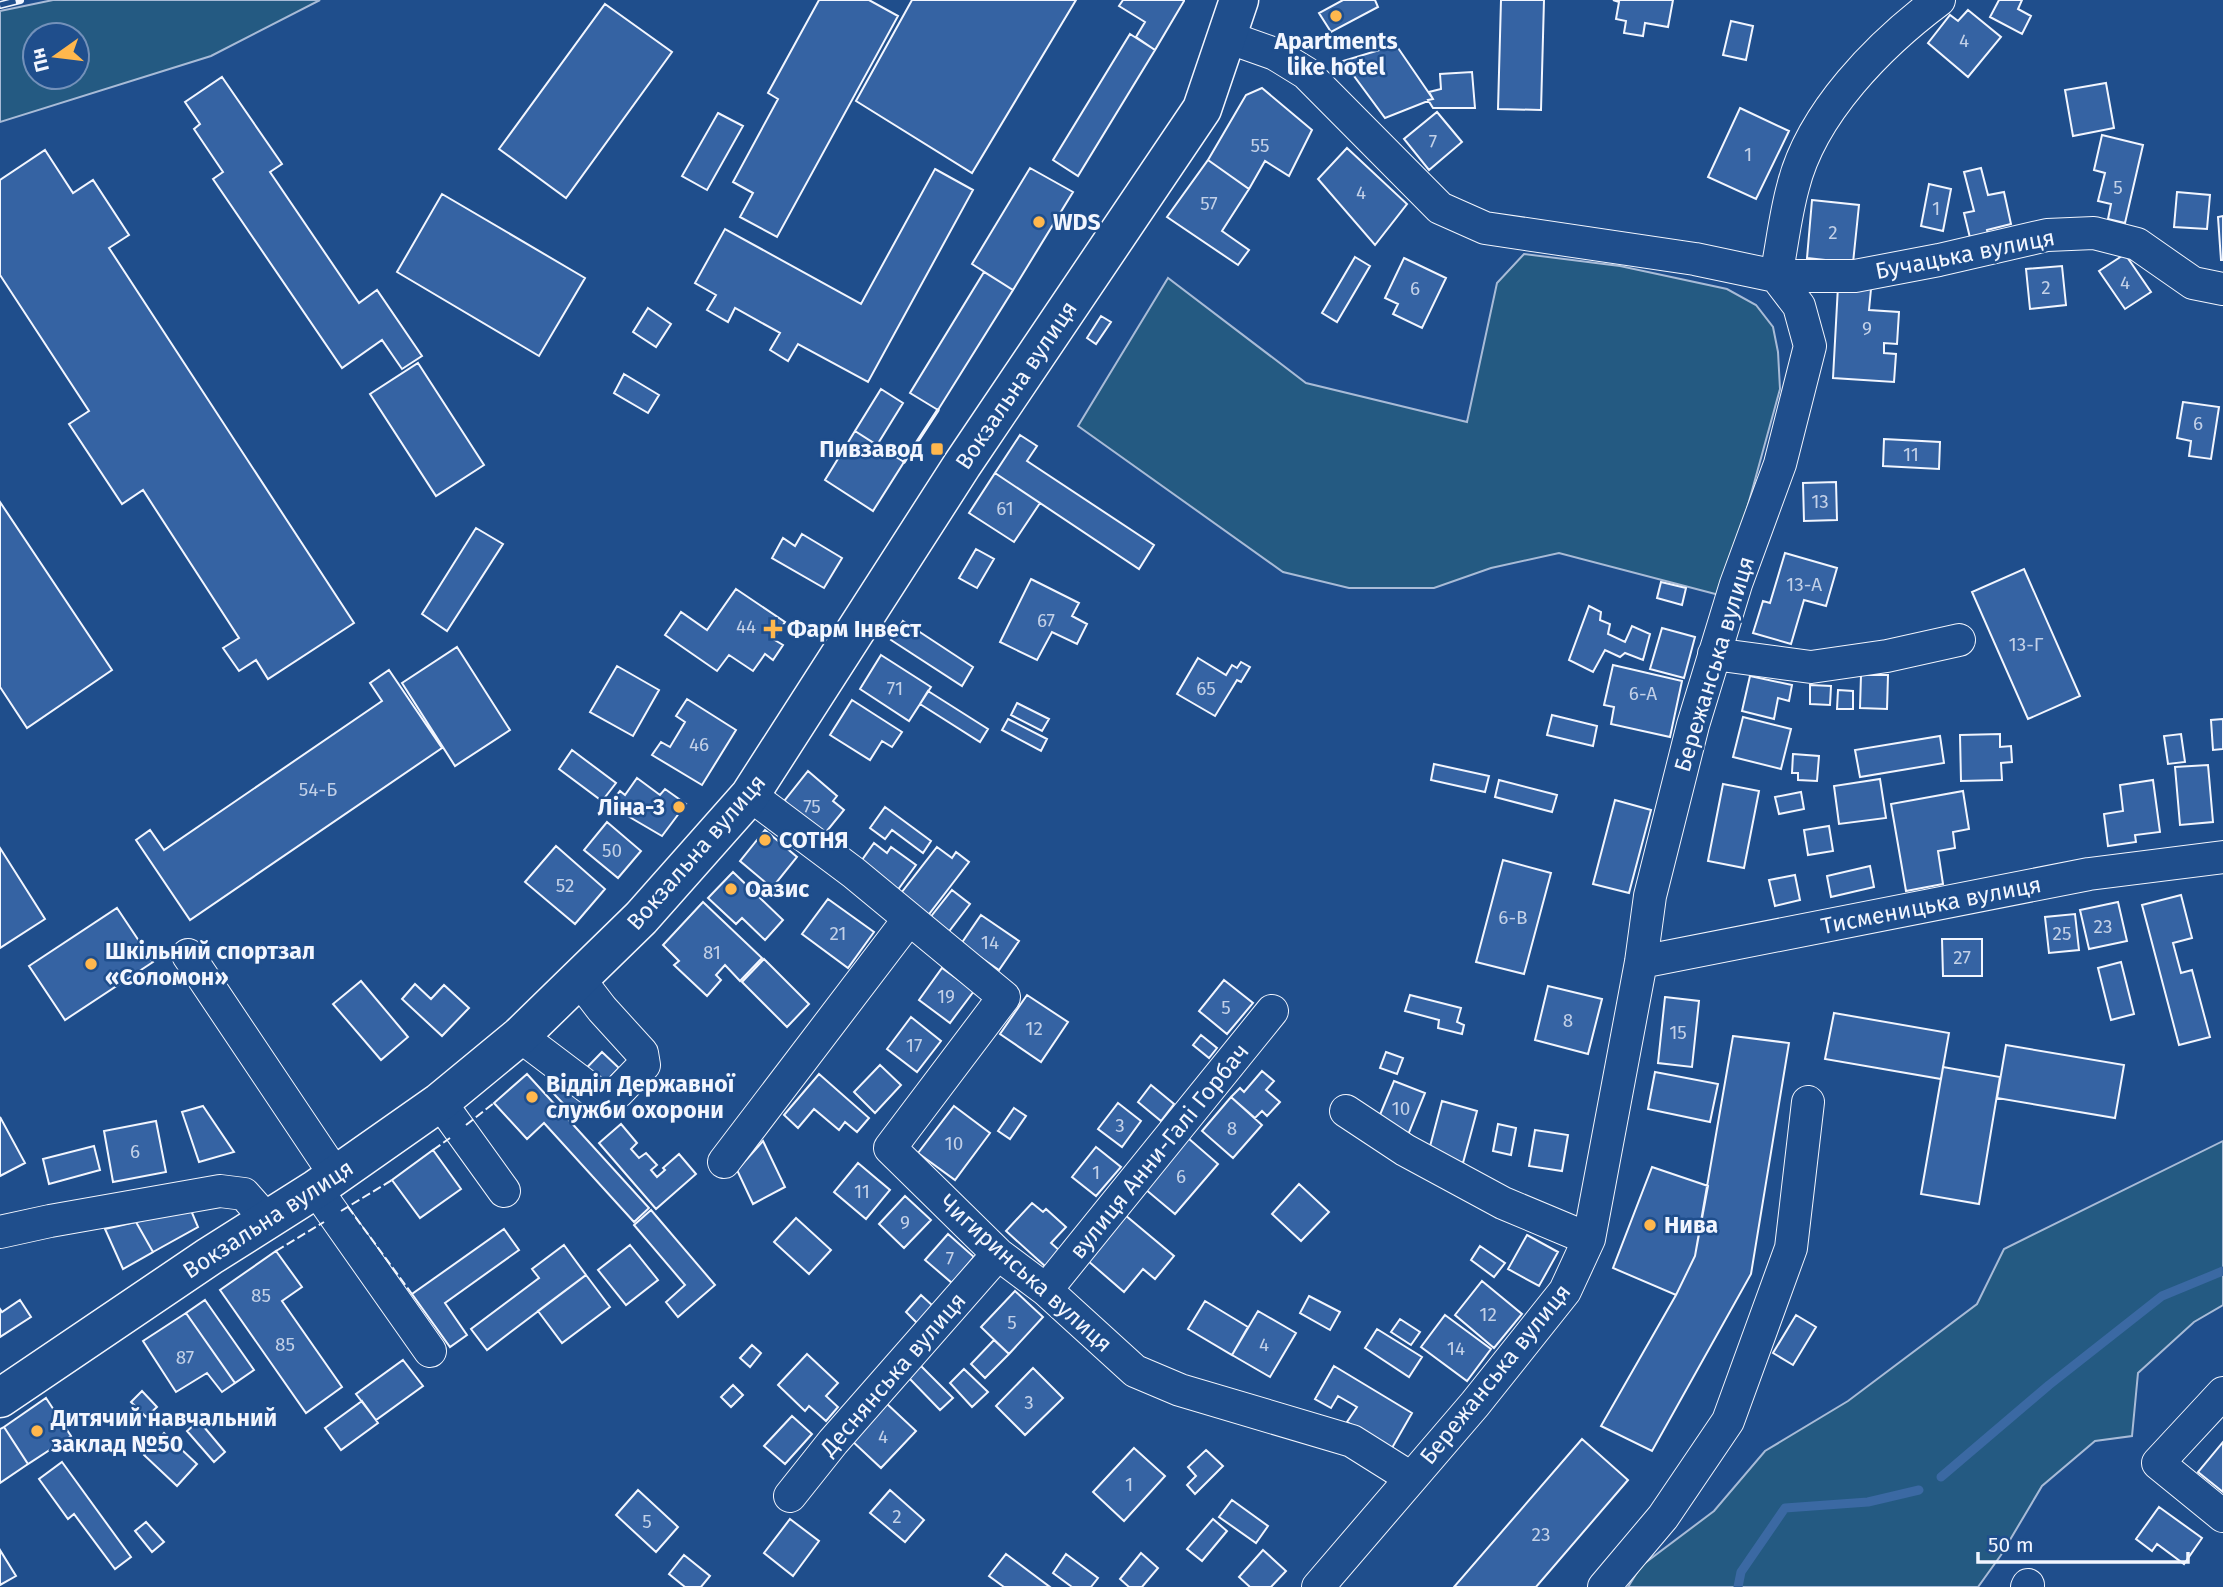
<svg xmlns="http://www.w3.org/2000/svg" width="2223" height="1587" viewBox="0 0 2223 1587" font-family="'Fira Sans',sans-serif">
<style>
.green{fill:#245a82;stroke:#a8bbd7;stroke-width:2;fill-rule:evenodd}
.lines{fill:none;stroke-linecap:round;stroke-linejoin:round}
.stream{stroke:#3b69a3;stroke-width:9}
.building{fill:#3563a3;stroke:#f2f6ff;stroke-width:2}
.minor-casing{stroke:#f2f6ff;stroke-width:34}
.major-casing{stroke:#f2f6ff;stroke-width:41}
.minor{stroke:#1f4e8c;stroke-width:32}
.major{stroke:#1f4e8c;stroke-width:38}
.rail-casing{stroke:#f2f6ff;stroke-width:8}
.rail{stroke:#1f4e8c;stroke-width:5;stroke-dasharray:16;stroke-linecap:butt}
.fence{stroke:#f2f6ff;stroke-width:2;stroke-dasharray:9 3.5;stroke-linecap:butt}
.wall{stroke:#f2f6ff;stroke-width:3.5}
.poi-dot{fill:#ffb74d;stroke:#1f4e8c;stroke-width:2.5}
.labels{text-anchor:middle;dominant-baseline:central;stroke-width:5;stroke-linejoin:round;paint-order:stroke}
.number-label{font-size:19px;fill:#c3d1e8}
.poi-label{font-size:23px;font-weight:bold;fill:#f2f6ff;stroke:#1f4e8c;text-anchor:start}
.street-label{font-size:23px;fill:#f2f6ff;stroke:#1f4e8c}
</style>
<rect width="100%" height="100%" fill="#1f4e8c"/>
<path class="green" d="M53 0H320L211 56 0 122V11ZM77 35V77H35V35Z
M1524 254 1620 266 1727 289 1756 305 1773 327 1778 352 1780 389 1723 596 1559 553 1491 568 1434 588H1349L1283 572 1078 426 1168 278 1306 383 1467 422 1497 283Z
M2223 1141V1305L2194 1322 2138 1373 2132 1436 2095 1441 2042 1486 2001 1555 1978 1587H1628L1641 1566 1714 1511 1765 1451 1848 1401 1977 1304 2004 1249Z"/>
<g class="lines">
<path class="stream" d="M1941 1477 2049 1385 2162 1296 2223 1271
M1738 1587 1741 1572 1785 1508 1868 1502 1919 1490"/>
</g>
<path class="building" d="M819 0H869L898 16 777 237 740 217 753 193 733 182 778 99 768 93Z
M912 0H1076L972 173 856 101Z
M1123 0H1184V1L1155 50 1136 37 1145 22 1119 6Z
M1343 0H1375L1378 7 1331 32 1319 13Z
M1501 0H1544L1541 110 1498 109Z
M1613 0H1673L1668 27 1645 23 1643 36 1624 33 1626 21 1616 19 1619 2Z
M1999 0H2022L2018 9 2031 16 2022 34 1990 17Z
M605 4 672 52 566 198 499 149Z
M1968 10 2001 37 1968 77 1928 43 1950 15 1958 21Z
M1731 21 1753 26 1746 60 1723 55Z
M1130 34 1155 50 1078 176 1053 160Z
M1396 45 1433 99 1385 118 1343 61Z
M1472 72 1475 108H1433L1428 100 1433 99 1429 92 1441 89 1440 74Z
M222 77 282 164 270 172 359 303 377 290 422 356 402 369 382 340 342 368 213 179 223 172 194 129 200 124 185 102Z
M2106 83 2114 128 2073 136 2065 90Z
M1262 88 1312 130 1289 176 1265 161 1249 189 1208 160 1246 95Z
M1740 108 1789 131 1756 199 1708 177Z
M1437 112 1462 142 1429 170 1404 139Z
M718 113 743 126 707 190 682 176Z
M2102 135 2143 145 2125 223 2108 219 2111 204 2098 201 2105 173 2094 170Z
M1347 148 1407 204 1375 245 1318 179Z
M45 150 73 193 93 180 129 235 109 248 354 623 268 679 256 660 239 671 223 648 239 638 143 490 122 504 69 424 89 411 0 275V180Z
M1208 160 1249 189 1222 231 1249 250 1238 265 1167 217Z
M1030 168 1073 192 1013 290 972 264Z
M1981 168 1988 195 2004 192 2011 224 1987 230 1990 242 1972 246 1964 213 1974 211 1964 172Z
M935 169 973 190 868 382 798 344 788 361 770 350 780 333 735 308 728 322 707 310 716 295 695 283 725 229 861 304Z
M1929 184 1951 189 1943 231 1921 226Z
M2177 192 2210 195 2207 229 2174 227Z
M442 194 585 278 539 356 397 272Z
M1812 200 1859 205 1853 263 1807 258Z
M2223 216V260H2221L2218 217Z
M2125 254 2151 292 2125 309 2099 271Z
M1355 257 1370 266 1337 322 1322 313Z
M1404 258 1446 278 1422 328 1393 314 1398 304 1385 298Z
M2062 266 2066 305 2030 309 2026 269Z
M984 272 1013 290 938 410 910 393Z
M1838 286 1871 289 1869 310 1899 312 1897 344 1884 343V353L1896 354 1894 382 1833 378Z
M648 308 671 324 656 347 633 332Z
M1101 316 1111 322 1096 344 1087 338Z
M418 363 484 465 436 496 370 394Z
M624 374 659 395 648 413 614 393Z
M881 389 903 403 877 445 855 431Z
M2183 402 2219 407 2211 459 2189 456 2191 441 2177 438Z
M855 431 904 462 873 511 825 480Z
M1020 435 1037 446 1027 461 1154 545 1139 569 995 473Z
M1884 439 1940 442 1939 469 1883 466Z
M995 473 1040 503 1014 542 969 513Z
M1836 482 1837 520 1804 521 1803 483Z
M0 502 112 670 27 728 0 687Z
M476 528 503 544 447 631 422 614Z
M802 534 842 558 824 588 772 558 783 538 795 546Z
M976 549 994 559 977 588 959 578Z
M1785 553 1837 568 1826 606 1804 600 1791 644 1753 633 1763 601 1770 603Z
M2024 569 2080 696 2028 719 1972 592Z
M1031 579 1079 603 1072 616 1087 624 1077 644 1052 632 1037 660 1000 642Z
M1661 582 1686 588 1682 605 1657 598Z
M736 589 785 622 773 639 783 645 773 660 765 654 753 671 729 655 717 671 665 635 681 612 707 630Z
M1589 606 1601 612 1600 620 1610 624 1608 634 1625 642 1632 626 1650 634 1643 660 1625 653 1620 657 1605 650 1593 672 1569 660Z
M903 621 973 667 962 686 891 640Z
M1662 628 1695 637 1684 678 1650 669Z
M457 647 510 730 455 766 402 683Z
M881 655 931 687 909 721 860 689Z
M1198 658 1226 675 1232 665 1237 668 1241 662 1250 667 1241 682 1237 680 1215 716 1177 694Z
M1613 665 1682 681 1670 737 1611 724 1614 707 1604 705Z
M617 666 659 690 633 736 590 712Z
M389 670 442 748 190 920 136 840 150 830 164 850 382 701 370 683Z
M1861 675H1888L1887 709 1860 708Z
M1750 676 1792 685 1789 701 1778 698 1774 719 1742 711Z
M1810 685 1831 686 1830 705 1810 704Z
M1838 690 1853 691V709H1837Z
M928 691 988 729 980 742 920 704Z
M687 699 736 730 702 785 652 755 661 742 670 747 685 722 676 716Z
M852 700 902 732 892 747 882 741 870 760 830 735Z
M1017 703 1049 719 1042 731 1011 715Z
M1552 715 1597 726 1593 746 1547 735Z
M1743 717 1791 729 1781 769 1733 757Z
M1008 719 1047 739 1041 751 1002 730Z
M2223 719V749L2213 750 2211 720Z
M2000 734V747L2011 746 2012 762 2001 763 2002 780 1961 781 1960 735Z
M2181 734 2185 762 2168 764 2164 736Z
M1940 736 1944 763 1860 777 1855 750Z
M572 750 616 783 602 801 559 769Z
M1793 754 1819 756 1817 781 1798 780V773H1792Z
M1434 764 1489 776 1485 792 1431 780Z
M2208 765 2213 822 2180 825 2175 767Z
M808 771 837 796 833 801 844 810 822 837 788 811 785 800Z
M637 778 660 795 665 789 686 804 662 836 609 805 620 791 625 795Z
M1880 779 1886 818 1839 824 1834 786Z
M1499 780 1557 795 1552 812 1495 797Z
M2153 780 2160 832 2135 835 2136 842 2108 846 2104 814 2123 811 2120 785Z
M1723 784 1759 791 1744 868 1708 861Z
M1963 791 1969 829 1953 832 1955 848 1938 851 1943 884 1906 891 1891 804Z
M1801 792 1804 809 1779 814 1775 797Z
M1615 800 1651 810 1629 893 1593 884Z
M885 807 931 841 923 853 892 830 885 839 870 828Z
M607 822 641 851 618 878 584 850Z
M1829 826 1833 851 1808 855 1804 830Z
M765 830 797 857 772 888 740 861Z
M874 843 887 853 891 847 916 865 894 895 857 867Z
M556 846 605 889 575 924 525 882Z
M937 847 952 858 956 852 969 862 926 918 898 897Z
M0 848 45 919 0 948Z
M1503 860 1551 873 1524 974 1476 962Z
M1870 866 1874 887 1831 897 1827 876Z
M733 872 783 920 765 940 742 918 736 924 708 898Z
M1795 875 1800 900 1775 906 1769 880Z
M952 890 970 904 947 934 929 919Z
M2181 895 2192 938 2173 943 2181 973 2192 970 2210 1037 2179 1045 2142 905Z
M828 899 874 932 848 968 802 934Z
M703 902 762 958 740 981 725 965 716 975 721 980 707 996 674 965 679 961 663 945Z
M2118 902 2127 941 2089 949 2080 910Z
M117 908 153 962 65 1020 29 966Z
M2075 914 2079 950 2049 953 2045 917Z
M981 915 1019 941 999 970 961 944Z
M1942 939H1982V976H1943Z
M764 959 809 1004 787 1027 742 982Z
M2121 962 2134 1014 2111 1020 2098 968Z
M942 968 974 991 950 1023 919 1000Z
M1224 980 1253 1003 1227 1034 1199 1011Z
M361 981 408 1037 381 1060 333 1004Z
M415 984 431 999 444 985 469 1008 442 1036 402 999Z
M1548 986 1602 999 1588 1054 1535 1040Z
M1027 995 1068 1022 1041 1062 1000 1034Z
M1410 995 1461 1008 1457 1022 1464 1025 1462 1034 1438 1028 1439 1020 1405 1011Z
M1665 997 1699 1001 1692 1067 1658 1063Z
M1834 1013 1949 1033 1941 1079 1825 1059Z
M911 1017 941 1041 917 1072 887 1049Z
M1201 1035 1217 1048 1209 1058 1193 1045Z
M1733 1036 1789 1043 1751 1274 1652 1451 1601 1426 1676 1295 1695 1256Z
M2006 1045 2124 1065 2115 1118 1997 1098Z
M602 1052 619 1068 587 1101 591 1106 578 1119 553 1093 567 1079 571 1084Z
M1386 1052 1403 1058 1397 1074 1380 1068Z
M880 1065 901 1085 875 1113 854 1092Z
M1943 1067 2000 1077 1979 1204 1921 1194Z
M1262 1071 1274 1081 1266 1090 1280 1102 1267 1116 1262 1111 1255 1118 1231 1097 1240 1088 1244 1092Z
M1655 1072 1718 1084 1710 1122 1648 1109Z
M527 1074 649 1208 634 1222 544 1123 527 1139 494 1103Z
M819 1074 869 1118 857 1132 845 1122 839 1130 814 1109 798 1128 784 1115Z
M1394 1081 1425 1093 1408 1135 1377 1122Z
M1151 1085 1174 1104 1161 1121 1138 1102Z
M1231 1097 1262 1125 1233 1158 1202 1131Z
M1442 1101 1477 1111 1463 1163 1428 1154Z
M1118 1103 1141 1121 1122 1147 1098 1129Z
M203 1106 234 1152 199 1162 182 1112Z
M954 1106 990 1133 955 1180 918 1153Z
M1014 1108 1026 1116 1010 1139 998 1131Z
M0 1117 25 1163 0 1176Z
M156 1121 166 1172 113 1182 104 1131Z
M621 1124 637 1143 631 1149 639 1158 646 1153 657 1165 651 1170 657 1177 665 1170 663 1168 679 1154 696 1174 656 1209 599 1143Z
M1498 1124 1516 1128 1511 1155 1493 1151Z
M1535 1130 1568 1135 1562 1171 1529 1166Z
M1188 1138 1218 1164 1175 1214 1145 1189Z
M763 1141 785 1187 753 1204 737 1170Z
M94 1146 100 1170 49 1184 43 1159Z
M1096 1147 1121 1167 1096 1196 1072 1177Z
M433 1150 461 1189 420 1218 392 1180Z
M858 1163 890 1190 866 1219 834 1192Z
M1652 1167 1708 1186 1695 1256 1676 1295 1613 1268Z
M1299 1184 1329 1212 1301 1241 1272 1214Z
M905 1196 931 1220 904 1248 879 1224Z
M1032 1203 1043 1212 1046 1209 1066 1227 1051 1243 1060 1251 1046 1267 1006 1231Z
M190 1208 198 1227 153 1252 136 1222Z
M651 1210 715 1285 678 1317 666 1302 685 1285 634 1225Z
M1125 1215 1174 1256 1155 1279 1143 1269 1124 1292 1087 1260Z
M796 1218 831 1250 809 1274 774 1242Z
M136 1222 153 1252 123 1269 105 1229Z
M504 1229 519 1250 445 1303 467 1335 450 1347 412 1294Z
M948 1234 974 1257 952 1283 925 1260Z
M1527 1235 1558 1252 1539 1286 1508 1269Z
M564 1245 586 1275 487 1350 471 1329 539 1278 532 1269Z
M630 1245 658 1280 626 1305 598 1270Z
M1480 1246 1505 1263 1494 1277 1471 1260Z
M276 1251 302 1287 282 1301 342 1387 306 1413 220 1290Z
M586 1275 610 1307 562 1343 538 1311Z
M1482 1281 1522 1314 1494 1348 1455 1315Z
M1015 1291 1043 1317 1009 1354 981 1327Z
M921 1295 933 1306 917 1323 906 1312Z
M1309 1296 1340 1312 1330 1330 1300 1313Z
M20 1300 31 1317 0 1337V1309L2 1312Z
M205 1300 254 1370 235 1383 186 1313Z
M1205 1301 1248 1327 1232 1355 1188 1329Z
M1258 1311 1296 1333 1270 1377 1232 1355Z
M186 1313 235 1383 222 1392 207 1373 176 1392 143 1341Z
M1445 1315 1491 1349 1467 1381 1421 1347Z
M1796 1315 1816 1327 1793 1365 1773 1353Z
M1400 1319 1420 1332 1411 1345 1391 1332Z
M1377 1329 1422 1357 1409 1377 1365 1348Z
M994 1340 1009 1354 985 1378 971 1364Z
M752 1345 761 1353 750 1367 740 1358Z
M807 1354 838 1383 826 1396 838 1407 826 1421 809 1406 805 1411 778 1385Z
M403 1360 423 1386 376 1420 356 1394Z
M920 1365 953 1398 940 1410 908 1377Z
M1334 1366 1412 1413 1392 1448 1347 1422 1357 1407 1338 1396 1331 1408 1315 1399Z
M1033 1368 1063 1398 1025 1435 996 1406Z
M964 1369 988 1392 972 1407 950 1383Z
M733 1385 743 1395 731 1407 721 1397Z
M142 1391 157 1407 146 1417 131 1402Z
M46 1398 71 1436 28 1464 4 1427Z
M362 1401 378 1423 341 1450 325 1428Z
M886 1403 916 1431 881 1468 851 1440Z
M792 1416 812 1434 785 1464 764 1446Z
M199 1421 225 1452 214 1462 187 1431Z
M4 1427 28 1464 0 1483V1429Z
M164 1433 197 1464 177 1486 144 1455Z
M1582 1439 1628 1480 1536 1587H1454Z
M2223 1442V1492L2198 1472Z
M1134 1448 1165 1476 1124 1521 1093 1492Z
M1206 1450 1223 1466 1195 1494 1187 1485 1196 1476 1188 1467Z
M62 1462 131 1557 115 1569 74 1514 68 1519 39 1479Z
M638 1490 678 1527 656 1552 616 1515Z
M890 1490 924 1520 905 1542 870 1513Z
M1232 1500 1268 1526 1256 1543 1219 1517Z
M2159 1507 2202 1538 2184 1564 2157 1544 2152 1551 2136 1539Z
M790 1519 819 1541 793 1576 764 1553Z
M1213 1519 1227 1531 1202 1561 1187 1549Z
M146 1522 164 1542 152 1552 135 1531Z
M0 1550 16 1576 0 1585Z
M1263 1550 1286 1571 1271 1587H1250L1239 1577Z
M1141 1553 1158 1568 1142 1587H1129L1120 1579Z
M1006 1554 1050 1587H1004L989 1576Z
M1066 1554 1098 1578 1091 1587H1072L1053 1573Z
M684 1555 710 1576 701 1587H685L669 1574Z"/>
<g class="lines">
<g class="minor-casing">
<path id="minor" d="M1939 0C1880 44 1811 113 1793 187 1785 216 1782 246 1776 276H1855L1939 260 2047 235 2094 233 2137 244 2193 283 2223 289
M1227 37 1275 54 1306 73 1440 208 1485 228 1695 259 1776 276 1799 306 1810 346 1780 464 1736 584 1693 725 1650 896 1641 962 1589 1239 1565 1291 1475 1404 1318 1587
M1714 654 1811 667 1887 656 1959 640
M750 795 854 873 1004 997 890 1148 998 1254 1046 1290 1135 1371 1180 1390 1352 1441 1411 1478
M188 955 336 1176
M1641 962 2089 874 2223 857
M520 1036 606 1101 618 1092 644 1065 642 1053 602 1009 579 979
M440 1102 504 1191
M1346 1111 1405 1150 1503 1203 1589 1239
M724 1162 909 919
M316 1189 430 1351
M0 1232 50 1221 220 1191 244 1194 267 1220
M1046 1290 1272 1011
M2223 1393 2158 1463 2223 1516
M790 1496 833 1442 998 1254
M1604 1587 1663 1517 1728 1421 1791 1248 1808 1102
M2027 1587 2028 1585"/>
</g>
<g class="major-casing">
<path id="major" d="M0 1398 210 1256 316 1189 440 1102 520 1036 641 918 750 795 962 465 1202 109 1239 0"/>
</g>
<use href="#minor" class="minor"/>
<use href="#major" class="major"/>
<g class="rail-casing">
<path id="rail" d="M0 5 20 0"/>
</g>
<use href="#rail" class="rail"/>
<path class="fence" d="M466 1125 494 1103
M433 1150 450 1138
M348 1207 412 1294
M341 1211 392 1180
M276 1251 324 1222"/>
<path class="wall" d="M904 462 938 410"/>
</g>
<g class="poi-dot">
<circle cx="1336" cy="16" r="7"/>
<circle cx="1039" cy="222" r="7"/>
<rect x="930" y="442" width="14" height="14" rx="3.5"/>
<path d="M769.5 618.5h7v7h7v7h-7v7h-7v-7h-7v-7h7z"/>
<circle cx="679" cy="807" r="7"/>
<circle cx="765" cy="840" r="7"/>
<circle cx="731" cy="889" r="7"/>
<circle cx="91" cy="964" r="7"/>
<circle cx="532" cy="1097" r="7"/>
<circle cx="1650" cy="1225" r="7"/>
<circle cx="37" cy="1431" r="7"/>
</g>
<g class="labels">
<g class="number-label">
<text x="1964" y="40">4</text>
<text x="1433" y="141">7</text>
<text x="1260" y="145">55</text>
<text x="1748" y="154">1</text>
<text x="2118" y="187">5</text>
<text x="1361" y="192">4</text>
<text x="1209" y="203">57</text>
<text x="1936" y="208">1</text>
<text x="1833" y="232">2</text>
<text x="2125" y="282">4</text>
<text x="2046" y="287">2</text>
<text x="1415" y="288">6</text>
<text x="1867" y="328">9</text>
<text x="2198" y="423">6</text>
<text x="1911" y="454">11</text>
<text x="1820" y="501">13</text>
<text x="1005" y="508">61</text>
<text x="1804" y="584">13-А</text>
<text x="1046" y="620">67</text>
<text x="746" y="626">44</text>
<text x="2026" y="644">13-Г</text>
<text x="895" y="688">71</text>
<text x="1206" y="688">65</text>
<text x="1643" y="693">6-А</text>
<text x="699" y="744">46</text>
<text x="318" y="789">54-Б</text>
<text x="812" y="806">75</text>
<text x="612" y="850">50</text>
<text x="565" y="885">52</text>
<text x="1513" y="917">6-В</text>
<text x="2103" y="926">23</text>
<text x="838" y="933">21</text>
<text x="2062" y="933">25</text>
<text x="990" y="942">14</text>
<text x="712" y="952">81</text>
<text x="1962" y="957">27</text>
<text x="946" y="996">19</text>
<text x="1226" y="1007">5</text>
<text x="1568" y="1020">8</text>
<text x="1034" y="1028">12</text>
<text x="1678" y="1032">15</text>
<text x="914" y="1045">17</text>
<text x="1401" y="1108">10</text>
<text x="1120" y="1125">3</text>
<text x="1232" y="1128">8</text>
<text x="954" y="1143">10</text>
<text x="135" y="1151">6</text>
<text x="1096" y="1172">1</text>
<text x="1181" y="1176">6</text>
<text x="862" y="1191">11</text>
<text x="905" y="1222">9</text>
<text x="950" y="1258">7</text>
<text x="261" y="1295">85</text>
<text x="1488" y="1314">12</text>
<text x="1012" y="1322">5</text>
<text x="285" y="1344">85</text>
<text x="1264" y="1344">4</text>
<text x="1456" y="1348">14</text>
<text x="185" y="1357">87</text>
<text x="1029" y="1402">3</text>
<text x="883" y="1436">4</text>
<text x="1129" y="1484">1</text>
<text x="897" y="1516">2</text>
<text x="647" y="1521">5</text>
<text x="1541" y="1534">23</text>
</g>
<g class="poi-label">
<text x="1336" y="41" text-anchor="middle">Apartments<tspan x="1336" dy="26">like hotel</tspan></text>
<text x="1053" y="222">WDS</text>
<text x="923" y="449" text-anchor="end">Пивзавод</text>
<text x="787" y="629">Фарм Інвест</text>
<text x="665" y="807" text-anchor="end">Ліна-3</text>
<text x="779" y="840">СОТНЯ</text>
<text x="745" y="889">Оазис</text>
<text x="105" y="951">Шкільний спортзал<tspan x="105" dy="26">«Соломон»</tspan></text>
<text x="546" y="1084">Відділ Державної<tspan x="546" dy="26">служби охорони</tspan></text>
<text x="1664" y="1225">Нива</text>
<text x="51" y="1418">Дитячий навчальний<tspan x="51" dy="26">заклад №50</tspan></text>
</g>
<g class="street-label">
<text transform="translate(1965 254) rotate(-11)">Бучацька вулиця</text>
<text transform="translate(1016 385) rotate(-56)">Вокзальна вулиця</text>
<text transform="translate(1714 664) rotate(-73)">Бережанська вулиця</text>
<text transform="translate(696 852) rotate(-49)">Вокзальна вулиця</text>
<text transform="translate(1931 905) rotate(-11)">Тисменицька вулиця</text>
<text transform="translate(1159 1151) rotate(-51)">вулиця Анни-Галі Горбач</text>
<text transform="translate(268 1219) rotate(-33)">Вокзальна вулиця</text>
<text transform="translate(1026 1273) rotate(42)">Чигиринська вулиця</text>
<text transform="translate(893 1374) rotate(-49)">Деснянська вулиця</text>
<text transform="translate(1495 1374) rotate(-51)">Бережанська вулиця</text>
</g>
</g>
<g transform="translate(56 56) rotate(256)"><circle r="33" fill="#1f4e8c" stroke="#7391ba" stroke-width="2"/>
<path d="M0-5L12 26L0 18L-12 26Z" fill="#ffb74d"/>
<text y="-10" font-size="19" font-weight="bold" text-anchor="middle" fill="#f2f6ff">Пн</text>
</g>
<path d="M1978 1552v10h210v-10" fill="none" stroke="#f2f6ff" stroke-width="3.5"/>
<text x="1988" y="1552" font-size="21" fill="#f2f6ff" stroke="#1f4e8c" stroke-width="5" paint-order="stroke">50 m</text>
</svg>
